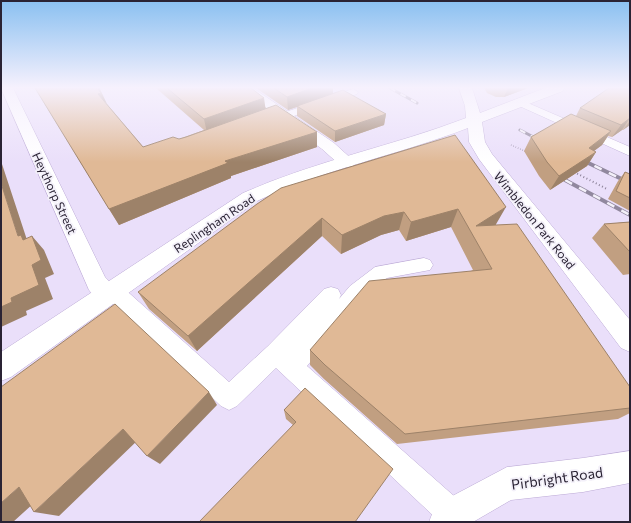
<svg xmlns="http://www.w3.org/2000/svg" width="631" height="523" viewBox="0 0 631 523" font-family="Commissioner,sans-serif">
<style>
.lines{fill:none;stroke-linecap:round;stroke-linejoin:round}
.lane-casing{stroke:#bcaad6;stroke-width:1}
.street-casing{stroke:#bcaad6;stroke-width:1}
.secondary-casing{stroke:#bcaad6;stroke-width:1}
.path-far1{stroke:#8e849b;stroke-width:1.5;stroke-dasharray:0.5 2;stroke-linecap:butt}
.path{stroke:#8e849b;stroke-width:2;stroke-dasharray:1 2.5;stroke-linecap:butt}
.lane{fill:#fff;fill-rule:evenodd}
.street{fill:#fff;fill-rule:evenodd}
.secondary{fill:#fff;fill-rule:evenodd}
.rail-far1-casing{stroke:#91889e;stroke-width:3}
.rail-casing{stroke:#91889e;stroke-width:4}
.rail-far1{stroke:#f3f0f9;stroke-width:2;stroke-dasharray:6;stroke-linecap:butt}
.rail{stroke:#f3f0f9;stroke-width:2.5;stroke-dasharray:8;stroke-linecap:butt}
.wall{fill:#c19f81}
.shaded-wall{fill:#9d8269}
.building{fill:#e0b996;stroke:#9d8269}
.labels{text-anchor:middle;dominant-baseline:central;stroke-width:3.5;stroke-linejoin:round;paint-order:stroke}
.street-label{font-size:12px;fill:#2a2334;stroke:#f3f0f9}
.near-street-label{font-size:14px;fill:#2a2334;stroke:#f3f0f9}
</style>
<rect width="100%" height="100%" fill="#eadffa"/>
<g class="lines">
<g class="lane-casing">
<path id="lane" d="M353 89 358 92 357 94 288 118H280L278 116 280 114Z
M521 100 630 147V156L517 105 515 103Z
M424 258 430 260 433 265 430 270 387 278 364 298 307 366 463 504 467 514 464 522H440L276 368 237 406 229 410 221 406 106 297 103 291 106 285 113 283 120 285 229 382 268 346 324 289 331 287 338 289 341 295 339 299 350 286 375 267Z"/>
</g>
<g class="street-casing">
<path id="street" d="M1 88H13L105 277 115 288 119 295 115 302C100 307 98 301 89 290Z
M238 88H253L334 143 355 162 353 166 347 167 341 166 322 149Z
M630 451V483L583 492 511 500 473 522H429L434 509 441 502 507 467 583 458Z"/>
</g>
<g class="secondary-casing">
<path id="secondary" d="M459 88H472L480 113 545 88H564L563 91 482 122 485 142 492 154 630 320V352L621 348 479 159 469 142 468 128C398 155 324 169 257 201L11 377 1 381V352L243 193C315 161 393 146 466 118L465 106Z"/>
</g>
<path class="path-far1" d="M511 145 527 152"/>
<path class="path" d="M574 172 607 189"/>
<use href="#lane" class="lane"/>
<use href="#street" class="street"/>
<use href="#secondary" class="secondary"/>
<g class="rail-far1-casing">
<path id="rail-far1" d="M390 88 417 103
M520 130 543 142
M579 159 582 160"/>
</g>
<g class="rail-casing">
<path id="rail" d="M580 159 630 183
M565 180 630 215"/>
</g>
<use href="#rail-far1" class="rail-far1"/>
<use href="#rail" class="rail"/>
</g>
<path class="wall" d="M35 88 107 104 143 147 179 139 204 130 156 88H251L266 108 317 132V147L231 176V178L119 225Z
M256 88H333V94L386 114 384 125 335 142 297 116V107L288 110Z
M484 88H528L504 97H496L487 93Z
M630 88V125L623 130H622L612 137 608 136 602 145 594 151 596 152 587 166 550 190 539 176 524 151 531 137 576 116 580 108Z
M455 135 496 225 630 387V413L618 419 397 444 324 379 310 365V350L473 270 451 227 406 241 399 230 381 235 341 254 322 236 197 351 149 309 138 292Z
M625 172 630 174V211L608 199 618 181Z
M630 222V274L623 275 592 238 604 224Z
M284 410 393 469 293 425 286 419Z"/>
<path class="shaded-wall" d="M312 88H333V94L288 110 287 97Z
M508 88H528L504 97Z
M98 89H100L107 104 98 94Z
M264 98 266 112 207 133 204 119Z
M386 114 384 125 335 142V131Z
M630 118 622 130 612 137 621 125Z
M630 121V125L623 130Z
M611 131 602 145 579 162 589 148Z
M317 132V147L231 176V178L119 225 109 209 225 161Z
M596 152 587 166 550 190 559 176Z
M1 161 28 243 34 249 18 236 1 183Z
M506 207 495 226H476Z
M458 209 451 227 406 241 411 222Z
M404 212 399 230 381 235 341 254 342 235 384 216Z
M322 218V236L197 351 188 336Z
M32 236 44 250 54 274 45 278 53 299 26 311 27 315 1 327V307L11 298 32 265Z
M209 392 217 405 160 464 147 456Z
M123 429 139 439 59 516 34 512Z
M19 487 45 493 13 522H1V503Z"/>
<path class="building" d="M35 88H99L100 89H98L101 93 98 94 143 147 173 137 179 139 186 137 276 105 317 132 225 161 228 163 109 209Z
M167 88H251L264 98 204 119Z
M274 88H312L287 97Z
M609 88H630V118L621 125 580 108Z
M343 90 386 114 335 131 297 106Z
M571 114 611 131 589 148 596 152 559 176 547 162 531 137Z
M455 135 506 207 476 226 517 224 630 387V408L405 434 325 365 310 350 369 281 492 269 458 209 411 222 404 212 384 216 342 235 322 218 188 336 138 292 257 204 281 188Z
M625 172 630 174V198L616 191Z
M1 183 18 236 21 235 23 240 32 236 41 260 32 265 39 285 11 298 12 302 1 307Z
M630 222V252L604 224Z
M115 304 209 392 147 456 123 429 34 512 19 487 1 503V387Z
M305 388 393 469 355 522H199L296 422 284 410Z"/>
<linearGradient id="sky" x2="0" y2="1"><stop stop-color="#8ac0f1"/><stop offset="0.54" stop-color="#f6f1fd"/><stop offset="1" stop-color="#f6f1fd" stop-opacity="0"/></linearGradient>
<rect width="631" height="162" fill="url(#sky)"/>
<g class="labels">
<g class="street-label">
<text transform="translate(55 193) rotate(65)">Heythorp Street</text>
<text transform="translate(535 220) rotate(51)">Wimbledon Park Road</text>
<text transform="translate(214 223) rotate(-34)">Replingham Road</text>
</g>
<g class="near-street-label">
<text transform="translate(557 478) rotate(-8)">Pirbright Road</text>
</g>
</g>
<rect width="631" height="523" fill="none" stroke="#2a2334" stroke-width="4"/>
</svg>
